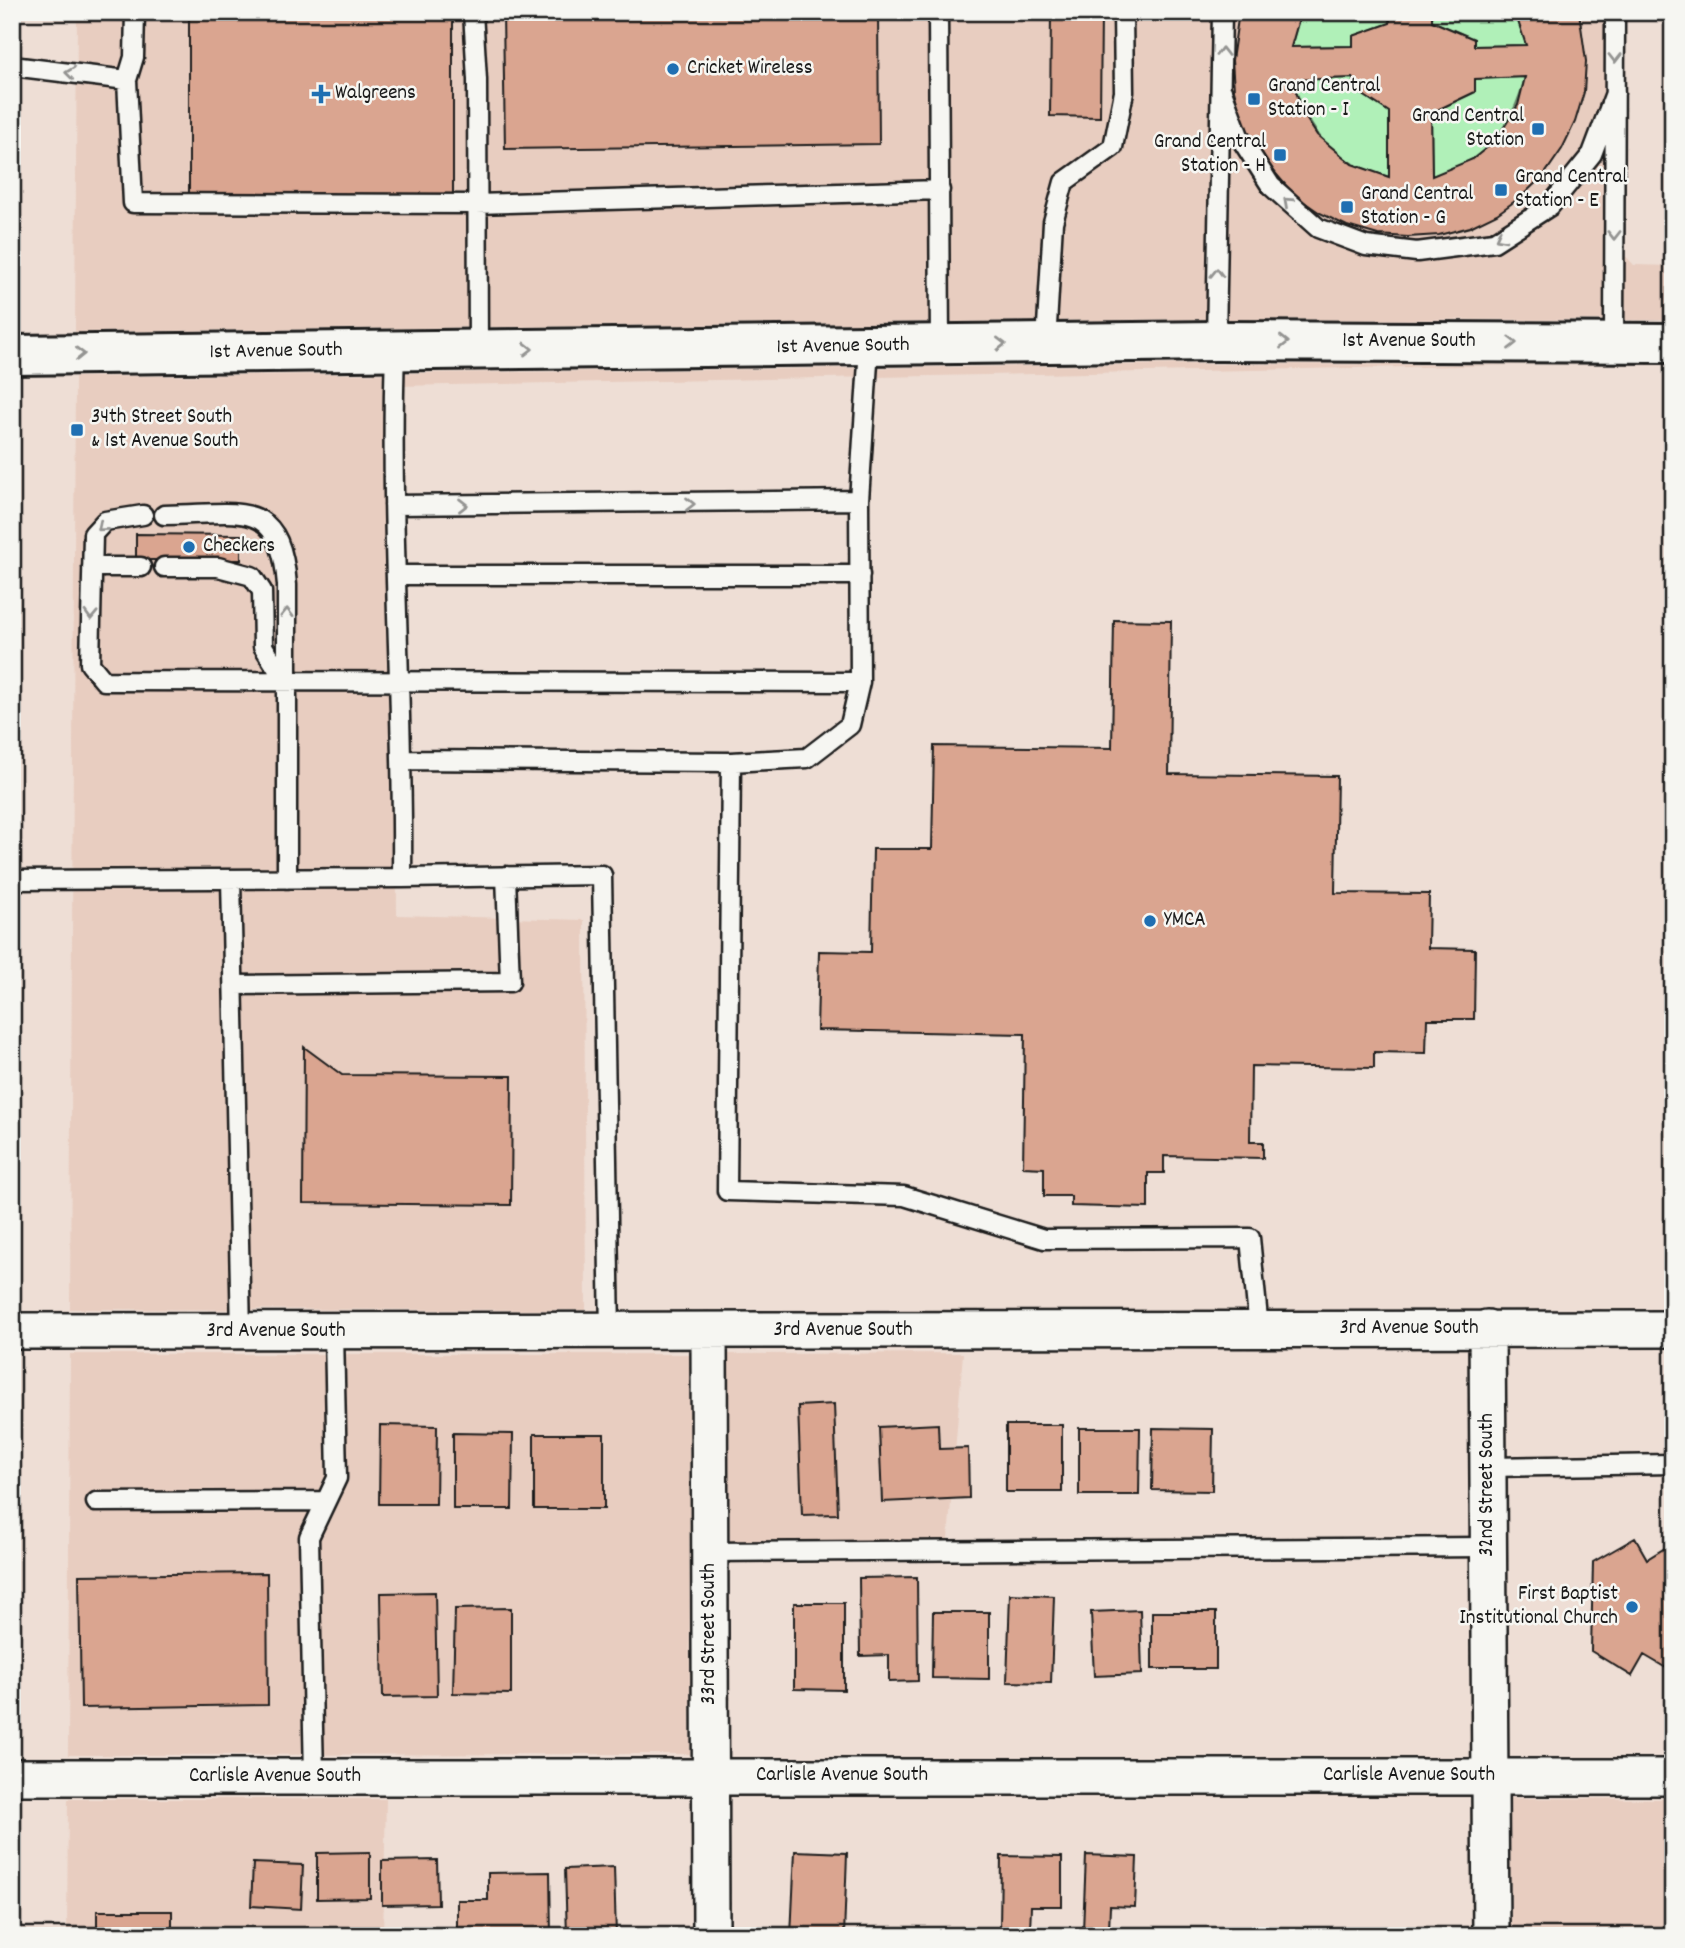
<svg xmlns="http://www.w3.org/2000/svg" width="1685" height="1948" viewBox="0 0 1685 1948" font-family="Dekko,sans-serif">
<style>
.built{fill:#e8cdc0}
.green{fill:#b0f0b8;stroke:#66866a;stroke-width:2}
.building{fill:#daa590;stroke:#1c1c1c;stroke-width:2;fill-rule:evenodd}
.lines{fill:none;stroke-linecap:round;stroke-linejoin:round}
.lane-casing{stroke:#1c1c1c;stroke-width:23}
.street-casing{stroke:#1c1c1c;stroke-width:40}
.primary-casing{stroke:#1c1c1c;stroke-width:44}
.lane{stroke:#f6f6f2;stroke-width:18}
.street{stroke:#f6f6f2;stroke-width:35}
.primary{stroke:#f6f6f2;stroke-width:38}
.oneway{stroke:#949492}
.poi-dot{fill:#1f6fb2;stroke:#f6f6f2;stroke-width:2.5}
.labels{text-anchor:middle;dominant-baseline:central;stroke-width:5;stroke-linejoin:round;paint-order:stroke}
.poi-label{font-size:21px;fill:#1c1c1c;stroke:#f6f6f2;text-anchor:start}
.street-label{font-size:21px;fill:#1c1c1c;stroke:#f6f6f2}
</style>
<rect width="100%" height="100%" fill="#eeded5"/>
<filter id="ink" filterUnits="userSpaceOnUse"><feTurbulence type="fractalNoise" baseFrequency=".0143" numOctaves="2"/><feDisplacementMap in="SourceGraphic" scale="14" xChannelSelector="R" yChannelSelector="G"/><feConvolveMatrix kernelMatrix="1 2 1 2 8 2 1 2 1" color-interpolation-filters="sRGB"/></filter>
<g filter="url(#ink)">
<path class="built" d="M77 12H1618L1616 246 1634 265 1673 266V320L1196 319 75 332Z
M1216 364 1516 365 394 386 397 915 584 920 586 1310 70 1309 75 377Z
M963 1353 948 1539 730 1553 729 1354Z
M70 1354H689L690 1754 68 1755Z
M1510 1798 1673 1799V1936H1511Z
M68 1799H386L383 1936H67Z"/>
<path class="green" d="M1301 12H1390V23L1354 36 1353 46 1291 47Z
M1432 12H1515L1526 45 1474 46V39L1432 21Z
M1525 77C1513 126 1484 164 1432 176L1431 113 1475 92V79Z
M1353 78 1389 112V177C1331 162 1310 134 1292 80Z"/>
<path class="building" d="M189 12H453V194H189Z
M503 12H878L879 144 505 149Z
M1051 12H1101L1100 117 1050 116Z
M1239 12H1301L1291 47 1353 46V36L1390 23V12H1432V21L1474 39V46L1526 45 1515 12H1579L1586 61 1584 92 1575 122 1562 149 1544 175 1522 196 1497 214 1470 227 1439 235 1408 237 1378 235 1347 226 1320 213 1294 195 1255 149 1242 121 1234 90 1232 60ZM1525 77 1518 105 1496 140 1473 159 1432 176 1431 113 1475 92V79ZM1353 78 1354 89 1389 112V177L1352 164 1317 135 1304 115 1292 80Z
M136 534 241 535V560H136Z
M1114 620 1171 621 1169 774 1337 776 1335 893 1429 894 1428 948 1475 949 1474 1019H1427L1426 1053 1374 1052V1068L1251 1066 1250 1142H1263V1158L1164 1156V1173H1148V1208L1071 1206V1196H1044V1168L1023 1167 1025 1034 817 1030 819 951 871 952 873 849H932L934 746 1112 748Z
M304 1047 342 1075 512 1076 511 1205 303 1203Z
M834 1404 838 1514 802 1515 798 1406Z
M938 1424 939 1449 968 1448 969 1498 882 1502 879 1427Z
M380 1425 437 1426 436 1504H379Z
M1006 1425H1062V1492H1006Z
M1079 1428H1140L1139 1495H1079Z
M1153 1428 1213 1429 1212 1491 1152 1490Z
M453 1433 513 1434 512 1509H453Z
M534 1434H604V1509H534Z
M1635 1538 1647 1559 1673 1543V1672L1644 1655 1632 1676 1591 1651 1593 1562Z
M267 1573 268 1705 81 1708 79 1575Z
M917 1577 918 1681 889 1682V1655L860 1656 859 1578Z
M435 1592 437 1696 383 1697 381 1593Z
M1010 1594 1054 1596 1051 1683 1007 1682Z
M794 1603H844V1690L794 1689Z
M511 1608V1694L453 1693 455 1609Z
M1140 1610 1142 1674 1094 1676 1091 1612Z
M933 1612H989V1679L932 1678Z
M1152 1612H1216V1669H1152Z
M795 1851 847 1853 844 1936H791Z
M370 1852V1898L317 1899V1853Z
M1086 1855 1137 1857 1135 1907 1110 1906 1109 1931H1083Z
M1001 1856 1062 1857V1906H1031L1030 1931H1000Z
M437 1860 438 1904 382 1905V1861Z
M253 1863 303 1865 301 1909 251 1906Z
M614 1867 616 1936H567L565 1869Z
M550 1872 551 1936H457V1900H488V1873Z
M97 1911H172V1936H97Z"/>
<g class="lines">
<g class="lane-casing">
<path id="lane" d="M135 12 134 57 127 80 133 203 477 204 940 190
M473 12 477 80 478 350
M938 12 940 345
M12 66 127 80
M1222 91 1239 136 1271 186 1318 228 1366 246 1417 252 1494 242 1550 206 1592 154 1615 93
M1216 341 1222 12
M1046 343 1053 222 1064 182 1113 147 1124 92 1123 12
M1614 343 1615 12
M394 505 859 500
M143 515 105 521 93 534 90 664 104 681 860 682
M164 515C237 515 280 494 287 585V879
M92 567H141
M164 567H218L252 576 262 591 263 646 285 681
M397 575H860
M403 760 731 762 807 758 850 725 860 682 859 500 869 347
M731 762 727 1191 904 1196 1044 1239 1250 1238 1259 1329
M402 878 602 875 610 1332
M231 879 241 1332
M12 880 402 878C404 702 389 527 395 351
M234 985 510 982 506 876
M1488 1467 1673 1464
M96 1502 326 1501
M710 1552 1488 1547
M314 1777 309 1537 337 1478 334 1332"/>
</g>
<g class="street-casing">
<path id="street" d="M1487 1328 1491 1936
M12 1331 1673 1329
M709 1332 711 1936
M12 1777H1673"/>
</g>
<g class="primary-casing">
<path id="primary" d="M12 355 1216 341 1673 343"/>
</g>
<use href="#lane" class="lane"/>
<use href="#street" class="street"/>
<use href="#primary" class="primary"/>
</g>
<defs><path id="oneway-chevron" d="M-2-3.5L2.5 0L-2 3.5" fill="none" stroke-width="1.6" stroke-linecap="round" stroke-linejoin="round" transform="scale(1.75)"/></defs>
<g class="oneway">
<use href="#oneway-chevron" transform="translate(1222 52) rotate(-90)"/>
<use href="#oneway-chevron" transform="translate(1615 58) rotate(90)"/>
<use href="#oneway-chevron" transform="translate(70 73) rotate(-173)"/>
<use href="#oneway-chevron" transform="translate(1288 202) rotate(-138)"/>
<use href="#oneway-chevron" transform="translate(1614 235) rotate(90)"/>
<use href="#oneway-chevron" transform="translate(1500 237) rotate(152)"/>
<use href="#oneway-chevron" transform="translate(1217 273) rotate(-89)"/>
<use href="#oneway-chevron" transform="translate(1284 342)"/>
<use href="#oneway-chevron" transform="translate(1512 343)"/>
<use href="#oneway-chevron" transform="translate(1001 344) rotate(-1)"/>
<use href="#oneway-chevron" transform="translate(528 349)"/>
<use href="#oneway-chevron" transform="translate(80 354) rotate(-1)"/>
<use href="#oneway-chevron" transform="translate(690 504)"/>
<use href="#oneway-chevron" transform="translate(463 505)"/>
<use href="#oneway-chevron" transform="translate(102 527) rotate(140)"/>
<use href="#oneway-chevron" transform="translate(287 613) rotate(-89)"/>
<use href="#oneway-chevron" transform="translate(91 615) rotate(92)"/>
</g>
</g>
<g class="poi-dot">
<circle cx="673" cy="69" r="7"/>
<path d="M317.5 83.5h7v7h7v7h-7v7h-7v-7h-7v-7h7z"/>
<rect x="1247" y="92" width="14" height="14" rx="3.5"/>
<rect x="1531" y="122" width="14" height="14" rx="3.5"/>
<rect x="1273" y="148" width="14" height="14" rx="3.5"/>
<rect x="1494" y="183" width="14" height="14" rx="3.5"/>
<rect x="1340" y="200" width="14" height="14" rx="3.5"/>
<rect x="70" y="423" width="14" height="14" rx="3.5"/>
<circle cx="189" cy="547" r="7"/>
<circle cx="1150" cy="921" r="7"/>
<circle cx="1632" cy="1607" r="7"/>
</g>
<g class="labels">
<g class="poi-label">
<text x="687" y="69">Cricket Wireless</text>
<text x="1268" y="87">Grand Central<tspan x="1268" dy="24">Station - I</tspan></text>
<text x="335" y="94">Walgreens</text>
<text x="1524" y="117" text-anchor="end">Grand Central<tspan x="1524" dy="24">Station</tspan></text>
<text x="1266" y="143" text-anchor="end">Grand Central<tspan x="1266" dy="24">Station - H</tspan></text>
<text x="1515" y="178">Grand Central<tspan x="1515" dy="24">Station - E</tspan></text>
<text x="1361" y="195">Grand Central<tspan x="1361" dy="24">Station - G</tspan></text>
<text x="91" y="418">34th Street South<tspan x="91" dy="24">&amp; 1st Avenue South</tspan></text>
<text x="203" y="547">Checkers</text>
<text x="1164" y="921">YMCA</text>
<text x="1618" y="1595" text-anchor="end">First Baptist<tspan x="1618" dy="24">Institutional Church</tspan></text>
</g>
<g class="street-label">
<text x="1409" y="342">1st Avenue South</text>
<text transform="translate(843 347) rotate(-1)">1st Avenue South</text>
<text transform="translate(276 352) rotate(-1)">1st Avenue South</text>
<text x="1409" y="1329">3rd Avenue South</text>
<text x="843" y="1331">3rd Avenue South</text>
<text x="276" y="1332">3rd Avenue South</text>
<text transform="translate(1488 1485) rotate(-90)">32nd Street South</text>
<text transform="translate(710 1634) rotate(-90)">33rd Street South</text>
<text x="842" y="1776">Carlisle Avenue South</text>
<text x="1409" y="1776">Carlisle Avenue South</text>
<text x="275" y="1777">Carlisle Avenue South</text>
</g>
</g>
<rect width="1685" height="1948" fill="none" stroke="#f6f6f2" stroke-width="42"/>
<rect x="21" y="21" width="1643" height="1906" fill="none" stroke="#1c1c1c" stroke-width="2.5" filter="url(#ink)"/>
</svg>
